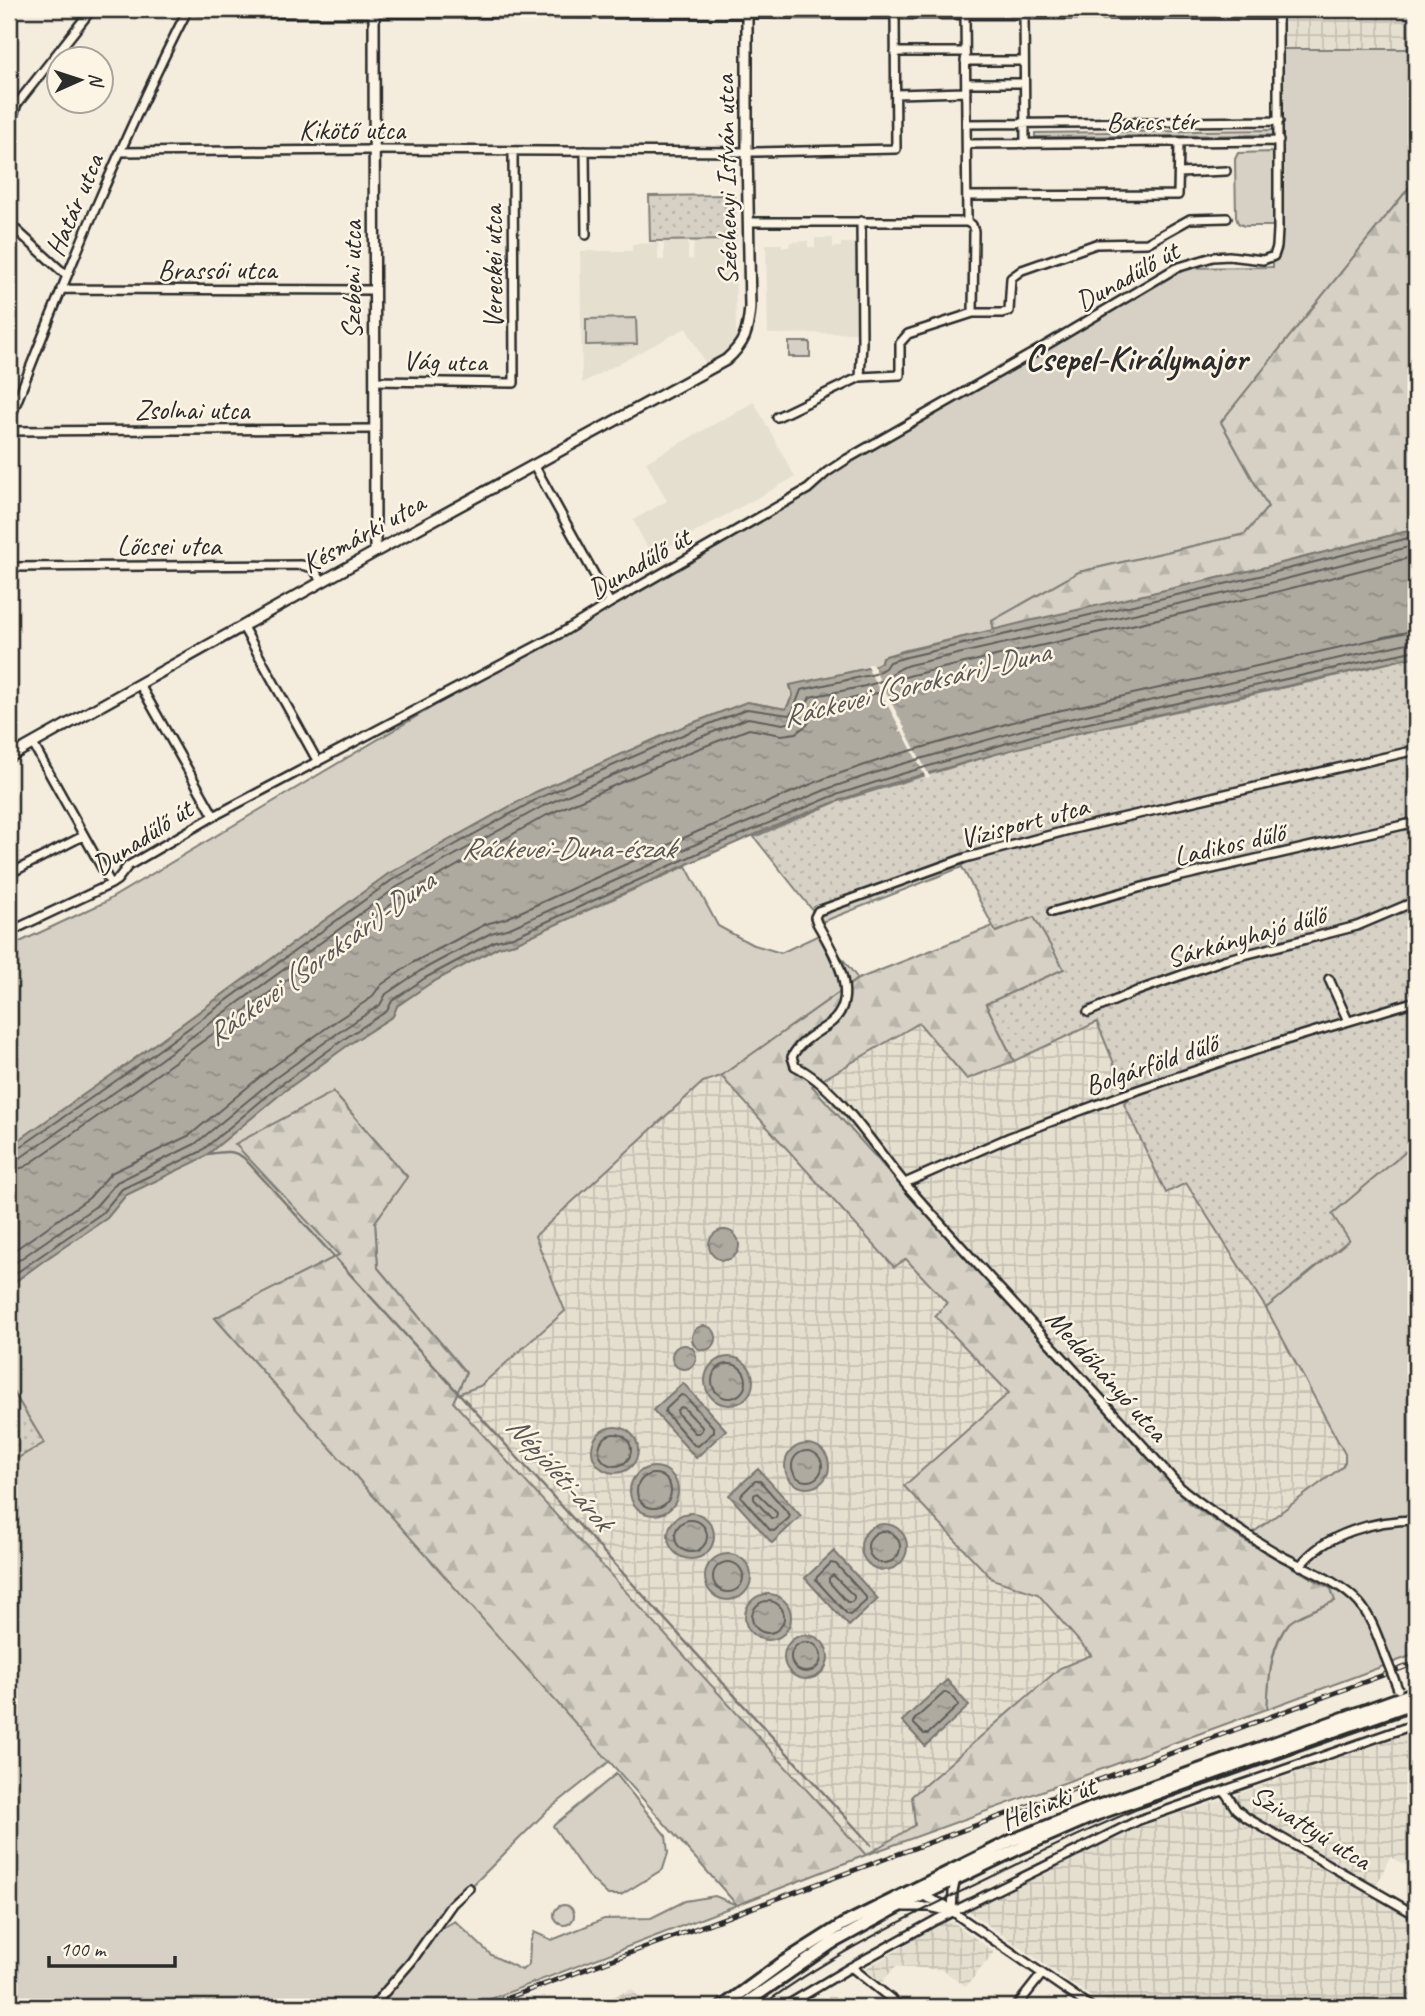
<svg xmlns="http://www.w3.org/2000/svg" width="1425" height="2016" viewBox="0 0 1425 2016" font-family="Caveat,sans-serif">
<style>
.built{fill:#e5dfd0}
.industrial{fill:url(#industrial-grid)}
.grass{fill:#d6d1c4;stroke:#807e78;stroke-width:2}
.forest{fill:url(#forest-firs);stroke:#807e78;stroke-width:2}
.park{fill:url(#park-dots);stroke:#807e78;stroke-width:2}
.water{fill:url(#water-ripples);stroke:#7a7771;stroke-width:2}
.pier{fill:#f4edde}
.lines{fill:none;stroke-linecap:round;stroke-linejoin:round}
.shore{stroke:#605e5a;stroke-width:2}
.stream{stroke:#7a7771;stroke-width:2.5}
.minor-casing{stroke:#2b2b2b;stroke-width:12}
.tertiary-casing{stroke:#2b2b2b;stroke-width:14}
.primary-casing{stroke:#2b2b2b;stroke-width:16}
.minor{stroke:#fcf5e5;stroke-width:7}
.tertiary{stroke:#fcf5e5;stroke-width:9}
.primary{stroke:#fcf5e5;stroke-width:10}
.tram{stroke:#2b2b2b;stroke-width:2}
.rail-casing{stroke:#2b2b2b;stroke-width:5}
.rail{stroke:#fcf5e5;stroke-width:2.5;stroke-dasharray:8;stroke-linecap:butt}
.minor-bridge-casing{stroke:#2b2b2b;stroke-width:12;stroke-linecap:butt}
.minor-bridge{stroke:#fcf5e5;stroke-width:7}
.labels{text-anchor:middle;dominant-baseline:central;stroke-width:5;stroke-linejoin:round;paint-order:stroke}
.street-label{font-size:28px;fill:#2b2b2b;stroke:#fcf5e5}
.water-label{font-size:30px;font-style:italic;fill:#595754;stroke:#fcf5e5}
.district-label{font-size:35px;font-weight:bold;fill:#2b2b2b;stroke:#fcf5e5}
</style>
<defs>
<pattern id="industrial-grid" width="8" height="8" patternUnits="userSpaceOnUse" patternTransform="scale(1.75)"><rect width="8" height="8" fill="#e5dfd0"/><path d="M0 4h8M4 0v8" fill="none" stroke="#c5c0b3"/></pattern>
<pattern id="forest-firs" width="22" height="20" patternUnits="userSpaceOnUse" patternTransform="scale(1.75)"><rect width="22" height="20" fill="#d6d1c4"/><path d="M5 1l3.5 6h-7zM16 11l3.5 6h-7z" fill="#b8b4a9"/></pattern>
<pattern id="park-dots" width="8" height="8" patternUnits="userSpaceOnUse" patternTransform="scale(1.75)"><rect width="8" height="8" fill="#d6d1c4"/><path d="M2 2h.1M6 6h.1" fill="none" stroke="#b8b4a9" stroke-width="1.8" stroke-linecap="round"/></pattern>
<pattern id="water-ripples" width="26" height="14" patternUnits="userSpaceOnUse" patternTransform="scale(1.75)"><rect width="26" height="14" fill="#afaaa0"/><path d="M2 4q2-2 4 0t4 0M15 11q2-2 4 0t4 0" fill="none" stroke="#8f8b83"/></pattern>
</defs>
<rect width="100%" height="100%" fill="#f4edde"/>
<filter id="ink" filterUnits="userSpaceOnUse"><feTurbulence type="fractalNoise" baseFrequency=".0143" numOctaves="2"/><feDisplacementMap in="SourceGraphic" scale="14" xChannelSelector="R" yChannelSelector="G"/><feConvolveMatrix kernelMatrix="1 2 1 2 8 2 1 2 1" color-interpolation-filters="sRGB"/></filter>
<g filter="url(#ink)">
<path class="built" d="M815 238H833V247H841V243H857L859 333 768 334 766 244H782V247H789L790 242 808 241V247H815Z
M688 240V259L693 260 694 240H735L736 338 726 355 707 366 686 328 582 383 580 251H632V244L658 243V260H664V241Z
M754 402 795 477 652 556 633 520 667 501 646 462Z"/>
<path class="industrial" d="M1283 9H1416V49H1283Z
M1097 1022 1166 1192 1186 1182 1266 1308 1345 1454 1346 1462 1342 1467 1243 1540 1190 1503 999 1295 812 1086 919 1023 967 1079 1014 1061Z
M721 1076 894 1267 906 1258 947 1303 935 1316 1009 1393 992 1579 1038 1594 1092 1655 1060 1668 912 1796 915 1825 866 1855 452 1402 457 1394 480 1386 565 1311 535 1237 703 1082Z
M1416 1730V1870L1390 1857 1371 1895 1416 1922V2006L1414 2007H1107L1109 2004 1101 1998 1094 1999 972 1914 968 1909 1132 1829 1224 1799Z
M944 1921 953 1922 994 1952 966 1987 943 1970 896 1966 882 1982 866 1970 868 1967 908 1944 907 1942Z
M632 1989 648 2007H588Z"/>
<path class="grass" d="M1280 49H1416V179L1221 422 1268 507 1245 534 1079 572 992 621 994 630 906 650 882 657 881 662 873 667 790 686 793 695 786 709 747 702 685 726 536 792 388 874 126 1065 9 1147V947L103 903 1170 268 1273 267 1274 226H1244L1238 223 1236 217 1235 159 1238 153 1274 152 1275 207Z
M1274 130V135L1035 137V133Z
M636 318 637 344 586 345V319Z
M789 342H810V357H789Z
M686 866 718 926 751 944 781 953 823 933 858 979 721 1076 703 1082 535 1236 565 1311 480 1386 457 1394 452 1402 466 1373 378 1268 375 1222 407 1176 333 1092 339 1255 215 1318 610 1761 547 1811 459 1899 439 1930 455 1921 491 1955 522 1970 529 1964 530 1943 534 1932 552 1940 604 1919 651 1918 685 1901 715 1896 737 1905 470 2007H9V1463L44 1443 9 1385V1286L46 1259 107 1218 126 1195 203 1158 283 1092 351 1043 393 1016 397 1006 429 984 498 947 515 943Z
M1416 1143V1654L1267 1709C1269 1681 1270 1646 1289 1623 1296 1615 1323 1606 1334 1601L1243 1540 1342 1467 1345 1462V1454L1266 1308 1349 1240 1331 1214Z
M616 1774 666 1836 668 1853 663 1869 621 1895H608L587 1875 553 1826Z
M554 1915a10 10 0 1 1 20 0a10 10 0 1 1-20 0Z"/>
<path class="forest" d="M1416 179V529L1266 567 994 630 992 621 1079 572 1245 534 1268 507 1221 422Z
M1034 916 1064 969 986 1004 1014 1061 967 1079 919 1023 812 1086 999 1295 1189 1503 1243 1540 1331 1589 1335 1601C1324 1606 1297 1615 1289 1623 1269 1645 1269 1681 1267 1709L866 1855 737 1905 215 1318 339 1255 235 1144 333 1092 407 1177 375 1222 378 1268 466 1373 453 1402 866 1855 915 1825 912 1796 1060 1668 1091 1655 1038 1594 992 1579 904 1486 1009 1393 935 1316 947 1303 906 1259 894 1267 721 1076 858 979 993 926 996 932Z"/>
<path class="park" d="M734 195 735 240 650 241 649 196Z
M1416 656V1143L1332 1214 1349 1240 1266 1308 1186 1183 1166 1193 1124 1104 1129 1100 1097 1022 1014 1061 986 1004 1064 969 1034 917 996 932 962 867 822 922 754 837 836 802 1036 742 1318 680Z
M9 1385 44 1443 9 1463Z"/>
<path class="water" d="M1416 529V656C1263 694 1108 721 957 765 916 777 875 787 835 802 726 844 621 895 515 943L498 947 429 984 397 1006 393 1016 351 1043 283 1092 203 1158 126 1195 107 1218 46 1259 9 1286V1147L126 1065 388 874 536 792 685 726 747 702 786 709 793 695 790 685 873 667 881 662 882 657 1029 621 1266 567Z
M709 1245a15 15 0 1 1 30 0a15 15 0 1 1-30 0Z
M692 1338a12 12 0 1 1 24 0a12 12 0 1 1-24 0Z
M672 1357a12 12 0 1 1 24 0a12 12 0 1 1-24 0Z
M705 1381a24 24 0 1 1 48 0a24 24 0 1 1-48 0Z
M683 1383 726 1430 696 1458 653 1410Z
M592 1450a23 23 0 1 1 46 0a23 23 0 1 1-46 0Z
M785 1466a22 22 0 1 1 44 0a22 22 0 1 1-44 0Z
M630 1491a24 24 0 1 1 48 0a24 24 0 1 1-48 0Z
M758 1469 801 1516 772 1543 729 1495Z
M668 1536a23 23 0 1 1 46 0a23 23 0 1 1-46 0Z
M861 1547a23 23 0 1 1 46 0a23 23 0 1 1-46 0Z
M834 1551 878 1599 849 1626 805 1578Z
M705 1577a23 23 0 1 1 46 0a23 23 0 1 1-46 0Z
M745 1617a23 23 0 1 1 46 0a23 23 0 1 1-46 0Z
M784 1657a22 22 0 1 1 44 0a22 22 0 1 1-44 0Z
M947 1680 969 1706 925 1746 902 1721Z"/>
<path class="pier" d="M871 664 875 668V671L904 727H905V730L930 777 926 778 902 731 900 732 899 730 900 728 869 671 870 670 867 665Z"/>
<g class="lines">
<path class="shore" d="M9 1152 16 1150 130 1071 392 880 539 798 687 733 747 709 789 715 793 711 801 690 875 674 885 668 889 662 907 657 1268 574 1416 536
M9 1161 20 1158 135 1078 397 887 543 806 691 741 748 718 783 724 793 722 800 717 810 697C831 692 862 689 881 681 892 675 896 669 909 665L1270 583 1416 545
M9 1171 25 1167 141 1086 403 896 547 815 695 750 749 729 782 735 796 733 807 725 818 706 882 692 902 678 912 675 1272 593 1416 556
M9 1254 89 1198 111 1173 190 1135 267 1071 336 1021 371 998 381 985 414 962 486 924 507 918 699 831 826 778 892 756 1031 717 1416 630
M9 1267 96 1206 117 1182 195 1144 274 1079 342 1030 380 1005 386 994 420 971 491 933 510 928 703 841 830 788 895 766 1033 727 1416 641
M9 1278 102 1213 122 1189 200 1152 279 1086 347 1037 387 1011 392 1001 425 978 495 941 513 937 707 849 833 796 898 775 1035 735 1416 650
M712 1381a17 17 0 1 1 34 0a17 17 0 1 1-34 0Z
M681 1395 685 1396 714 1428V1432L698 1446 694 1445 665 1412 666 1409Z
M681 1407 684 1408 702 1427V1430L699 1433H695L678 1414 677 1410Z
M599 1450a16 16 0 1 1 32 0a16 16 0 1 1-32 0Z
M792 1466a15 15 0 1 1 30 0a15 15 0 1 1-30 0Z
M637 1491a17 17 0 1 1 34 0a17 17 0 1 1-34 0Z
M755 1481H760L790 1515 789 1518 774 1531 770 1530 741 1497 742 1494Z
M757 1493 777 1513 776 1518H771L754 1499V1495Z
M675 1536a16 16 0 1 1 32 0a16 16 0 1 1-32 0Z
M868 1547a16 16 0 1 1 32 0a16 16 0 1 1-32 0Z
M713 1577a15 15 0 1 1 30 0a15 15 0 1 1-30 0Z
M831 1563 836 1564 866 1597V1601L850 1615 847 1614 816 1580 817 1577Z
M833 1575 854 1596V1599L852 1602H847L829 1582V1578Z
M752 1617a16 16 0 1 1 32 0a16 16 0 1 1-32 0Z
M791 1657a15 15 0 1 1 30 0a15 15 0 1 1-30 0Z
M945 1692C950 1693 958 1701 958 1706L928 1734H924L914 1724V1720Z"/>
<path class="stream" d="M208 1154C221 1152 233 1149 244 1158L871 1845"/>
<g class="minor-casing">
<path id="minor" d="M188 10 251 13 1278 15
M1024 12 1025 144
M965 14 967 222 972 225 974 231 973 313
M895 52H965
M965 61H1024
M966 83H1024
M896 94 966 92
M966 124 1279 121
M9 129 17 104 92 9
M967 144 1279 141
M585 151 586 235
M120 152 374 150 755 152 896 149 895 14
M1179 173 1226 171
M967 196 1178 195 1179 142
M9 221 12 226 67 276
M748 222H967
M61 289 374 290
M860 377 862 343 861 221
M375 381 514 383 513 151
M777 417 860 377 900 375V343L908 334 973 313H1002L1009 311 1011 278 1022 270 1096 244 1147 243 1190 219 1227 218
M9 422C63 282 120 143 188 9
M9 431 375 429
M534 465 610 603
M9 567 301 565 313 568 322 582
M243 627 318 762
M140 685 214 816
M33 744 111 884
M9 874 83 836
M1052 912 1182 876 1416 822
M9 932 111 884 117 880 128 866 214 816 563 632 610 603 808 489 827 472 847 459 1033 353 1176 268 1213 257 1229 256 1263 260 1274 256 1277 247 1278 229V9
M1329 979 1348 1021
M1088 1012 1137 991 1224 960 1357 926 1416 901
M905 1183 1010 1137 1120 1096 1286 1040 1416 1001
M1300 1566C1325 1533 1376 1520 1416 1520
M1385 1656C1378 1638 1372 1618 1359 1603 1339 1581 1306 1569 1280 1555 1246 1535 1212 1513 1181 1488 1091 1386 997 1288 907 1186 875 1149 839 1088 795 1066L792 1057C799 1042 815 1034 828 1025 864 999 833 952 817 923L815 917 818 911 965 858 1069 830 1416 750
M1225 1792 1236 1809 1247 1818 1416 1915
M923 1896 945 1905 960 1917 1091 2007
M905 1907H929L952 1912
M952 1912 953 1892 956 1878
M851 1967 901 2007
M372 2007 411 1962 452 1904 469 1888
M784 2007 851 1967 936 1920 1139 1820 1416 1724
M1016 2007 1042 1974"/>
</g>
<g class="tertiary-casing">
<path id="tertiary" d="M374 9 375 552
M9 757 375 552 726 360C745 343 748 332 750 307L747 152V9"/>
</g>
<g class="primary-casing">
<path id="primary" d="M722 2007 782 1963 842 1925 1013 1840 1095 1807 1416 1692
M740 2007 832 1943 896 1908 1018 1849 1098 1814 1416 1702"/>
</g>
<use href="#minor" class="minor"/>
<use href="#tertiary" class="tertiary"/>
<use href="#primary" class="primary"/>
<path class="tram" d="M760 2007C830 1955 910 1916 989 1878 1037 1854 1085 1831 1135 1810L1416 1711"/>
<g class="rail-casing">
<path id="rail" d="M483 2007 1416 1663"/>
</g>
<use href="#rail" class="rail"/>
<g class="minor-bridge-casing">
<path id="minor-bridge" d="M1385 1656 1398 1689"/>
</g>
<use href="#minor-bridge" class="minor-bridge"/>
</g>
</g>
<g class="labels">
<g class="street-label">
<text transform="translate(1152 121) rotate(-1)">Barcs tér</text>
<text x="352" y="129">Kikötő utca</text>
<text transform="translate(726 180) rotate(-91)">Széchenyi István utca</text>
<text transform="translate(74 205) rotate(-67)">Határ utca</text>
<text transform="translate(492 267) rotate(-90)">Vereckei utca</text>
<text x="217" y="269">Brassói utca</text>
<text transform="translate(1127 276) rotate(-29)">Dunadűlő út</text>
<text transform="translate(351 280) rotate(-90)">Szebeni utca</text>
<text transform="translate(445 361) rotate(1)">Vág utca</text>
<text x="192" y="409">Zsolnai utca</text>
<text transform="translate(363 533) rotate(-29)">Késmárki utca</text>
<text x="169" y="545">Lőcsei utca</text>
<text transform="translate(639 563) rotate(-30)">Dunadűlő út</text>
<text transform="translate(1024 822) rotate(-15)">Vízisport utca</text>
<text transform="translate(142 837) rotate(-33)">Dunadűlő út</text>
<text transform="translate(1229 844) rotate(-13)">Ladikos dűlő</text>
<text transform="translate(1246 936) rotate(-16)">Sárkányhajó dűlő</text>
<text transform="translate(1151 1064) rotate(-19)">Bolgárföld dűlő</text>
<text transform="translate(1107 1375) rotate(48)">Meddőhányó utca</text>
<text transform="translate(1048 1803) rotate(-22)">Helsinki út</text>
<text transform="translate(1311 1827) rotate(32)">Szivattyú utca</text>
</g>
<g class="water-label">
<text transform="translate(916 684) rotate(-14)">Ráckevei (Soroksári)-Duna</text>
<text x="568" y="848">Ráckevei-Duna-észak</text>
<text transform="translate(320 958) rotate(-36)">Ráckevei (Soroksári)-Duna</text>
<text transform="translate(560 1473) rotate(48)">Népjóléti-árok</text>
</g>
<g class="district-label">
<text x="1136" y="358">Csepel-Királymajor</text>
</g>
</g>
<rect width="1425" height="2016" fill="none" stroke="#fcf5e5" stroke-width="35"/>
<rect x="18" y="18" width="1390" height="1981" fill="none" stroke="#2b2b2b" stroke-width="2.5" filter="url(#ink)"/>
<g transform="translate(80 80) rotate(87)"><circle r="33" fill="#fcf5e5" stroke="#a8a49b" stroke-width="2"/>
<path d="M0-5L12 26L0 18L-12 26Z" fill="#2b2b2b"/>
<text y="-10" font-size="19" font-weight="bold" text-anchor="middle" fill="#2b2b2b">N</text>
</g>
<path d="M49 1956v10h126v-10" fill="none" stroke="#2b2b2b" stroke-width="3.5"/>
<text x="60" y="1956" font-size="21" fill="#2b2b2b" stroke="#fcf5e5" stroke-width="5" paint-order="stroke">100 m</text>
</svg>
